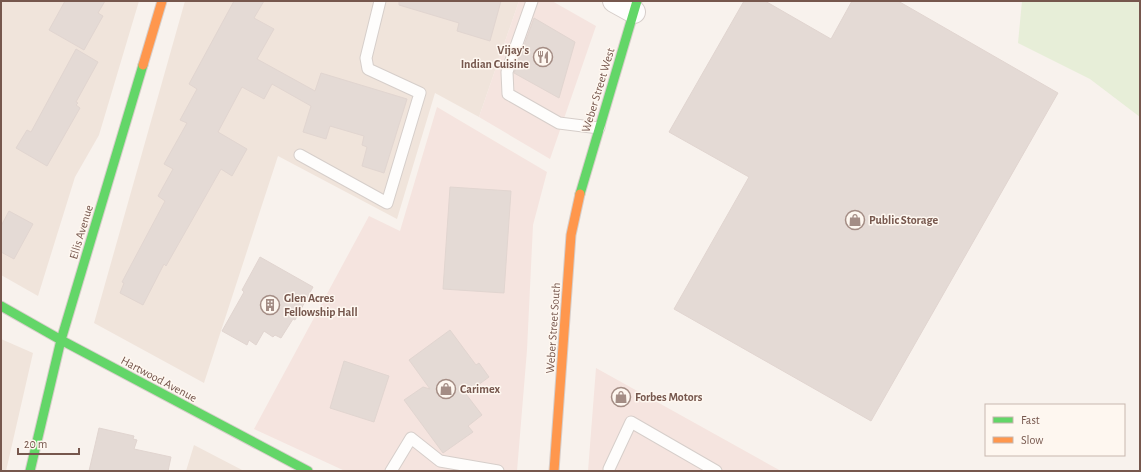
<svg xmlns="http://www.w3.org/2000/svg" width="1141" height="472" viewBox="0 0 1141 472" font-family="'Alegreya Sans',sans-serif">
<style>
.residential{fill:#f0e4db}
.commercial{fill:#f5e4df}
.green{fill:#e7eed8}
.building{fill:#e4dad5;stroke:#e1d5d0}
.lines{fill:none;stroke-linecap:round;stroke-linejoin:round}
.lane-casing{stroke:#d6ceca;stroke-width:13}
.street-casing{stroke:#d6ceca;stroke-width:24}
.fast-casing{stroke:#d7ceca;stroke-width:11}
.slow-casing{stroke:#d7ceca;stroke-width:11}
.lane{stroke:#fefdfc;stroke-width:11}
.street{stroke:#fefdfc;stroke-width:22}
.fast{stroke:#63d668;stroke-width:9}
.slow{stroke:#ff974d;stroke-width:9}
.labels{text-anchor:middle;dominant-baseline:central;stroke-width:3;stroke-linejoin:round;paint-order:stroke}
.poi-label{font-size:12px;font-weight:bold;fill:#76574d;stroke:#fef7f0;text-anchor:start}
.street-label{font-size:12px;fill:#76574d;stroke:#fef7f0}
</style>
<rect width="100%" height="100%" fill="#f8f2ed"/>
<path class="residential" d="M1 1H139L99 135 75 177 38 296 1 275Z
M185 1H519L479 117 435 93 397 219 278 156 204 383 94 323Z
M1 339 33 353 6 471H1Z
M194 445 244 471H186Z"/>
<path class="commercial" d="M519 1H552L596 26 550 159 479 117Z
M437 107 547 172 533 225 527 350 517 471H345L254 429 369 216 400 231Z
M596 368 781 471H588Z"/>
<path class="green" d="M1022 1H1140V117L1090 79 1018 43Z"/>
<path class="building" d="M65 1H105L98 13 103 16 84 50 49 30Z
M234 1H264L254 18 274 29 257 59 315 91 321 73 407 99 384 173 362 166 367 147 362 145 364 136 330 126 326 139 303 132 311 106 272 84 264 99 242 87 218 132 247 149 232 176 221 169 166 266 164 264 143 305 120 293 124 283 122 282 165 201 158 196 173 169 164 164 187 123 180 120 197 89 189 84Z
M399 1H501L490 41 457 31 459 23 399 5Z
M744 1H765L831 39 852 1H898L1058 93 871 421 674 309 749 177 669 132Z
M534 18 575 42 559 98 514 73Z
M76 49 98 62 76 102 78 103 76 105 80 108 47 166 16 148 27 130 31 132Z
M450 187 511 191 504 293 443 289Z
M9 211 33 224 14 259 1 252V226Z
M260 257 313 287 295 320 293 319 281 338 275 335 273 337 264 331 256 345 249 340 247 345 222 331 244 292 242 290Z
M450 330 476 365 479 363 489 377 466 394 482 415 468 426 473 432 443 453 404 400 423 387 430 389 409 360Z
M344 361 389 376 374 422 330 408Z
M99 428 134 436 133 439 137 440 134 449 171 457 168 471H89Z"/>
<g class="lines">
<g class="lane-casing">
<path id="lane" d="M532 1 507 72 508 94 559 123 599 128
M300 155 387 203 420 93 368 69 366 58 380 1
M609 469 631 422 716 471
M391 471 411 438 440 461 498 471"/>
</g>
<g class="street-casing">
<path id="street" d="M614 1 634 12"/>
</g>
<g class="fast-casing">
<path id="fast" d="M580 194 637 1
M1 306 61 340 308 471
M30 471 61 340 143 65"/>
</g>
<g class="slow-casing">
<path id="slow" d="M143 65 162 1
M554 471 571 235 580 194"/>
</g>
<use href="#lane" class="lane"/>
<use href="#street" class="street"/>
<use href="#fast" class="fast"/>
<use href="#slow" class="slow"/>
</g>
<defs>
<g id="restaurant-ring" transform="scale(1)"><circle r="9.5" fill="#fef7f0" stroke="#a48d85" stroke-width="1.5"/><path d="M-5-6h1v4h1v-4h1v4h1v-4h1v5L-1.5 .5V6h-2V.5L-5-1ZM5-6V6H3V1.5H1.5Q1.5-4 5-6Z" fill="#a48d85"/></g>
<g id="shop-ring" transform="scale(1)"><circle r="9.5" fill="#fef7f0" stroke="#a48d85" stroke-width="1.5"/><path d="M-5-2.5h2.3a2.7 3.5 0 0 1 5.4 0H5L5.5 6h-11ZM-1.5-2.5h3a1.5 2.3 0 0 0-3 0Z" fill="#a48d85"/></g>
<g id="building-ring" transform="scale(1)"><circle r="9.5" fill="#fef7f0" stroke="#a48d85" stroke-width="1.5"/><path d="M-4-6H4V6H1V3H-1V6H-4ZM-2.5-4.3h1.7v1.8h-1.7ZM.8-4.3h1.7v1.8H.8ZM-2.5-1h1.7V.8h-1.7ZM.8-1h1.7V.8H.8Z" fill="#a48d85"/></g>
</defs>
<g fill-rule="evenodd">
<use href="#restaurant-ring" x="543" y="57"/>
<use href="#shop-ring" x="855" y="220"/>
<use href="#building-ring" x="270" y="305"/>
<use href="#shop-ring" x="446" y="389"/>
<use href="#shop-ring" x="621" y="397"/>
</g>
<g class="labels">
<g class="poi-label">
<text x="529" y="50" text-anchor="end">Vijay's<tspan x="529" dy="14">Indian Cuisine</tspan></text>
<text x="869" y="220">Public Storage</text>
<text x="284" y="298">Glen Acres<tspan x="284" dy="14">Fellowship Hall</tspan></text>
<text x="460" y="389">Carimex</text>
<text x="635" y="397">Forbes Motors</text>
</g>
<g class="street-label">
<text transform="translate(598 90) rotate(-73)">Weber Street West</text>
<text transform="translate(81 232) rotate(-73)">Ellis Avenue</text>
<text transform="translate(553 328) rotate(-86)">Weber Street South</text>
<text transform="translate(159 379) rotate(28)">Hartwood Avenue</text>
</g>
</g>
<rect width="1141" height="472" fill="none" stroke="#76574d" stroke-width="4"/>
<rect x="985" y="404" width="140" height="52" fill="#fef7f0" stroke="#c8b7af"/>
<rect x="993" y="417" width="20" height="6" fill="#63d668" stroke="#c8b7af"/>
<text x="1021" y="424" font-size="12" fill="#76574d">Fast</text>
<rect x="993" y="437" width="20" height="6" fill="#ff974d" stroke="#c8b7af"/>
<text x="1021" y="444" font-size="12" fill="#76574d">Slow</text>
<path d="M18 448v6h61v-6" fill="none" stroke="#76574d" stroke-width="2"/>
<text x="24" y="448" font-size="12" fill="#76574d" stroke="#fef7f0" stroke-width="3" paint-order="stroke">20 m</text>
</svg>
